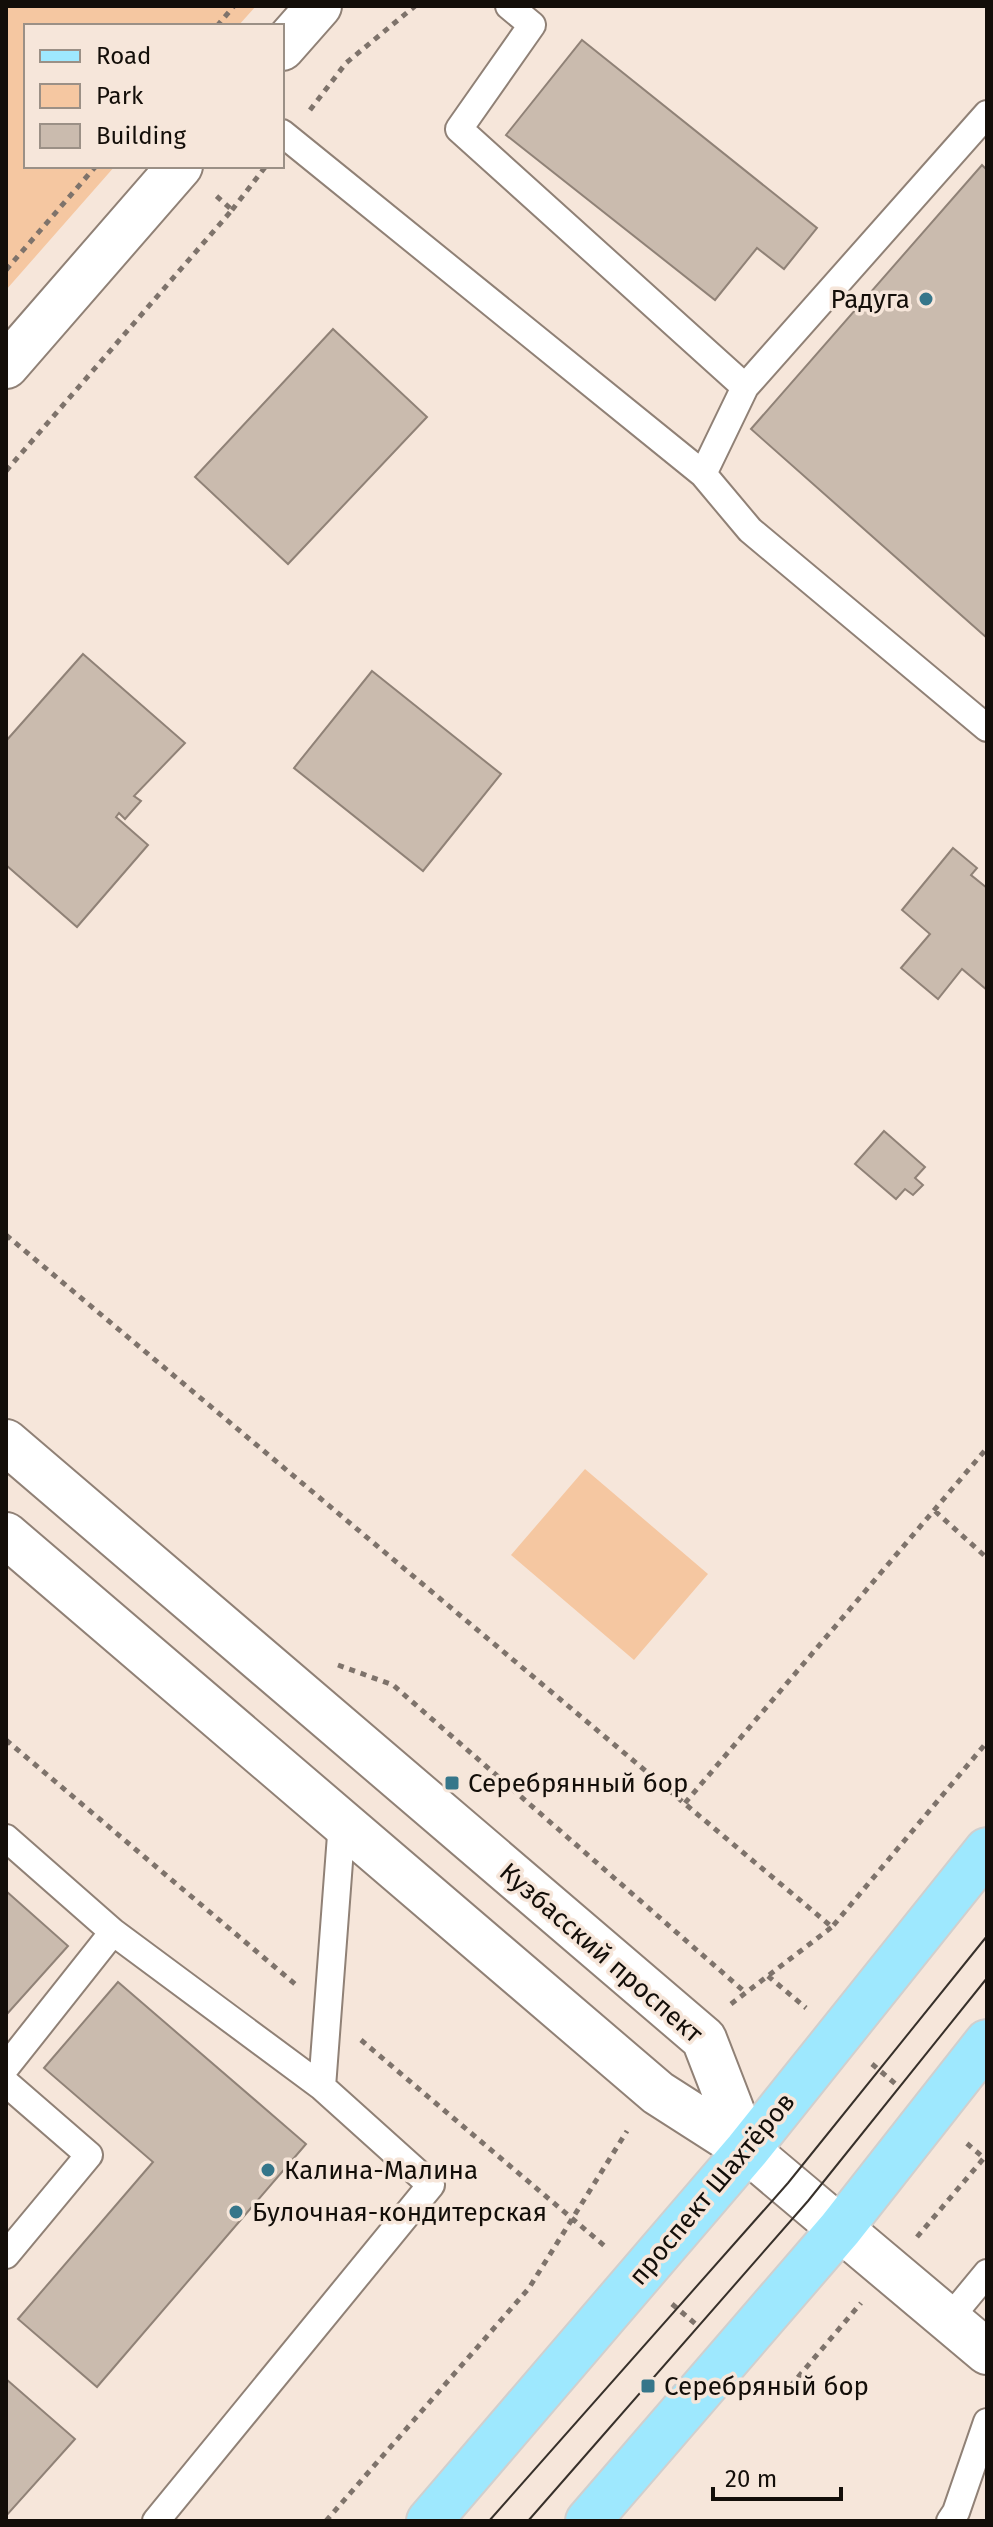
<svg xmlns="http://www.w3.org/2000/svg" width="993" height="2527" viewBox="0 0 993 2527" font-family="'Fira Sans',sans-serif">
<style>
.green{fill:#f5c7a1}
.building{fill:#cabbae;stroke:#908277;stroke-width:2}
.lines{fill:none;stroke-linecap:round;stroke-linejoin:round}
.service-casing{stroke:#908176;stroke-width:30}
.tertiary-casing{stroke:#908176;stroke-width:48}
.primary-casing{stroke:#d0cfce;stroke-width:48}
.path{stroke:#7e736b;stroke-width:5;stroke-dasharray:6 6;stroke-linecap:butt}
.service{stroke:#fff;stroke-width:26}
.tertiary{stroke:#fff;stroke-width:44}
.primary{stroke:#9ee8fe;stroke-width:44}
.tram{stroke:#37302a;stroke-width:2}
.poi-dot{fill:#36768a;stroke:#f6e6da;stroke-width:3}
.labels{text-anchor:middle;dominant-baseline:central;stroke-width:7;stroke-linejoin:round;paint-order:stroke}
.poi-label{font-size:26px;fill:#130e09;stroke:#f6e6da;text-anchor:start}
.street-label{font-size:26px;fill:#130e09;stroke:#f6e6da}
</style>
<rect width="100%" height="100%" fill="#f6e6da"/>
<path class="green" d="M6 6H256L238 26H26V166H115L6 290Z
M585 1469 708 1574 634 1660 511 1555Z"/>
<path class="building" d="M582 40 817 228 784 269 757 248 715 300 506 135Z
M982 165 987 170V638L751 429Z
M333 329 427 417 288 564 195 477Z
M83 654 185 743 134 796 141 801 125 819 119 813 116 817 148 845 77 927 6 865V741Z
M372 671 501 774 423 871 294 768Z
M953 848 977 868 971 875 987 888V990L962 969 938 999 901 968 930 934 902 910Z
M884 1131 925 1167 915 1178 923 1185 913 1195 905 1189 896 1199 855 1164Z
M6 1891 68 1946 7 2014H6Z
M118 1982 306 2144 97 2387 18 2319 153 2162 44 2068Z
M6 2379 75 2439 6 2516Z"/>
<g class="lines">
<g class="service-casing">
<path id="service" d="M509 6 532 25 459 129 745 387 703 474 750 530 987 728
M282 133 703 474
M745 387 987 114
M6 1838 113 1932 322 2087
M6 2067 113 1932
M6 2083 89 2155 6 2255
M949 2319 987 2273
M156 2521 431 2185 322 2087 342 1822
M950 2521 956 2512 987 2422"/>
</g>
<g class="tertiary-casing">
<path id="tertiary" d="M282 48 319 6
M6 366 180 166
M6 1442 704 2039 747 2150
M6 1535 658 2093 747 2150 987 2352"/>
</g>
<g class="primary-casing">
<path id="primary" d="M429 2521 747 2150 987 1850
M588 2521 840 2229 987 2042"/>
</g>
<path class="path" d="M217 26 234 6
M310 110 346 63 415 6
M232 210 266 166
M6 270 96 166
M6 471 232 210 213 193
M6 1235 832 1927 987 1742
M935 1511 987 1558
M338 1665 393 1685 746 1993
M6 1740 295 1984
M685 1803 987 1448
M768 1976 806 2008
M731 2004 832 1927
M361 2040 607 2248
M872 2064 898 2086
M917 2237 984 2158 964 2141
M672 2304 698 2326
M764 2381 782 2396 861 2303
M326 2521 529 2288 627 2131"/>
<use href="#service" class="service"/>
<use href="#tertiary" class="tertiary"/>
<use href="#primary" class="primary"/>
<path class="tram" d="M489 2521 788 2183 987 1936
M528 2521 808 2201 987 1978"/>
</g>
<g class="poi-dot">
<circle cx="926" cy="299" r="8"/>
<rect x="444" y="1775" width="16" height="16" rx="4"/>
<circle cx="268" cy="2170" r="8"/>
<circle cx="236" cy="2212" r="8"/>
<rect x="640" y="2378" width="16" height="16" rx="4"/>
</g>
<g class="labels">
<g class="poi-label">
<text x="910" y="299" text-anchor="end">Радуга</text>
<text x="468" y="1783">Серебрянный бор</text>
<text x="284" y="2170">Калина-Малина</text>
<text x="252" y="2212">Булочная-кондитерская</text>
<text x="664" y="2386">Серебряный бор</text>
</g>
<g class="street-label">
<text transform="translate(601 1953) rotate(41)">Кузбасский проспект</text>
<text transform="translate(712 2189) rotate(-50)">проспект Шахтёров</text>
</g>
</g>
<rect width="993" height="2527" fill="none" stroke="#130e09" stroke-width="16"/>
<rect x="24" y="24" width="260" height="144" fill="#f6e6da" stroke="#9b9086" stroke-width="2"/>
<rect x="40" y="50" width="40" height="12" fill="#9ee8fe" stroke="#9b9086" stroke-width="2"/>
<text x="96" y="64" font-size="24" fill="#130e09">Road</text>
<rect x="40" y="84" width="40" height="24" fill="#f5c7a1" stroke="#9b9086" stroke-width="2"/>
<text x="96" y="104" font-size="24" fill="#130e09">Park</text>
<rect x="40" y="124" width="40" height="24" fill="#cabbae" stroke="#9b9086" stroke-width="2"/>
<text x="96" y="144" font-size="24" fill="#130e09">Building</text>
<path d="M713 2487v12h128v-12" fill="none" stroke="#130e09" stroke-width="4"/>
<text x="725" y="2487" font-size="24" fill="#130e09" stroke="#f6e6da" stroke-width="6" paint-order="stroke">20 m</text>
</svg>
